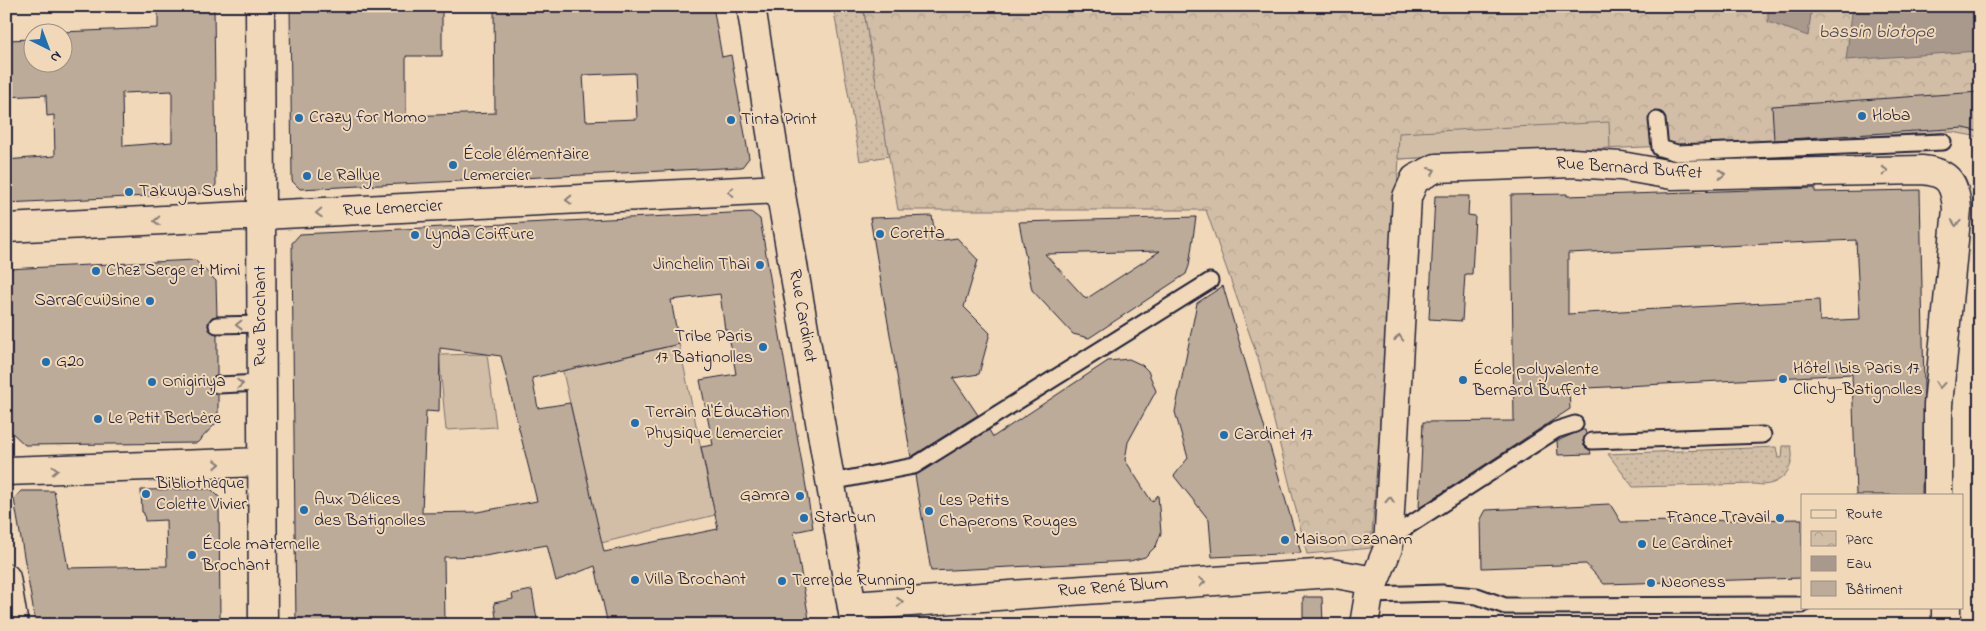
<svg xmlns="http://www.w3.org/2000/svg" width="1986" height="631" viewBox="0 0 1986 631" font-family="'Indie Flower',sans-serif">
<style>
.grass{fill:url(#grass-dots);stroke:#7a7070}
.park{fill:url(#park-crowns);stroke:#7a7070}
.garden{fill:#d2bea6;stroke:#7a7070}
.water{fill:#a9998d;stroke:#73696c}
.building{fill:#bdab99;stroke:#22223b;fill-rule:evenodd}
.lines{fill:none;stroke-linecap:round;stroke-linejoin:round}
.lane-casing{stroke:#22223b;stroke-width:19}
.street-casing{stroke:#22223b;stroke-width:31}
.secondary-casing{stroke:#22223b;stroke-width:31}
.lane{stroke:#f0d8b8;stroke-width:15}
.street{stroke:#f0d8b8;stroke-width:28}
.secondary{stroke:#f0d8b8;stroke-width:28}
.oneway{stroke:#897d7a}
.poi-dot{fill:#1f6fb2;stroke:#f0d8b8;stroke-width:2}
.labels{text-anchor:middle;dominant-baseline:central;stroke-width:4;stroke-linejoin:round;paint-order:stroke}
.poi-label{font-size:18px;fill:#22223b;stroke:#f0d8b8;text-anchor:start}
.street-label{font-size:18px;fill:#22223b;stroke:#f0d8b8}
.water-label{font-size:19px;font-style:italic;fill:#4a4654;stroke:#f0d8b8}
</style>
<defs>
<pattern id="grass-dots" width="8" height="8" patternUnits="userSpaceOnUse" patternTransform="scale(1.25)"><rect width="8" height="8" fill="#d2bea6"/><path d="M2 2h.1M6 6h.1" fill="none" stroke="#b4a390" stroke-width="1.8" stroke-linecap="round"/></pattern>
<pattern id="park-crowns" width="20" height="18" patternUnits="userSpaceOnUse" patternTransform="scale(1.25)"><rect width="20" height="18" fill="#d2bea6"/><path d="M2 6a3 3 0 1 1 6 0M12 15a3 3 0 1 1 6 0" fill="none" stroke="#b4a390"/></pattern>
</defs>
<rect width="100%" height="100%" fill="#f0d8b8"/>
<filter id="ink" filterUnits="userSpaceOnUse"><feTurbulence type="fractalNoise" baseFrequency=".02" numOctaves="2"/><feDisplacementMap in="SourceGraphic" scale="10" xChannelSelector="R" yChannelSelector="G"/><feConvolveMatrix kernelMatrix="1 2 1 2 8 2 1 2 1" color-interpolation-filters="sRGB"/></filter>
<g filter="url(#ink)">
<path class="grass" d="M833 6H863L889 156 860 161Z
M1783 446H1791C1797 470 1778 489 1755 484L1633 487 1608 454 1776 447 1778 458H1782Z"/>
<path class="park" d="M863 6H1980V137L1952 132 1399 159 1371 548 1307 554 1259 361 1206 210H898Z"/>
<path class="garden" d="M1609 122 1610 148 1398 159 1399 133Z
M578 269 599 363 679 344 715 515 601 543 542 277Z
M487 354 496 427 446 430 439 355Z"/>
<path class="water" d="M1768 6H1812L1808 36 1768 22Z
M1853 6H1980V46L1978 51 1846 60Z"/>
<path class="building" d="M165 6H214L216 185 209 193 6 203V160L55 156 54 115 47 116 46 95 6 97 8 40 32 39V62H62V32H61L158 28V9H165ZM172 91V142L123 146 122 93Z
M290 6H442V56H406V116L495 113 494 6H713L722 57 731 55 749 158 742 167 300 189 292 181ZM635 73 637 119 586 121 583 75Z
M1980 92V132L1964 128 1774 140 1772 106Z
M1815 188V192L1920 190 1924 388 1922 495H1856L1852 374 1569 389 1570 409 1419 508 1423 422 1514 421 1511 195 1567 194V196ZM1856 240 1860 319 1820 321 1819 300 1568 314V253Z
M1435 196H1469L1468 215 1475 216 1472 274H1465L1462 321 1429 319Z
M751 212 760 219 813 528 794 532 810 625H608L595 566 556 581 547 545 485 556 444 557 445 625H296L292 243 300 234ZM720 294 725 330H728L736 374 700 380 713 445 701 447 718 529 604 552 570 403 538 408 532 378 679 344 671 300ZM440 348 501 356 537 501 477 512 422 513 426 411 439 412Z
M932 216 936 241 957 238 978 260 964 307 990 333 979 374 953 378 978 415 911 457 870 218Z
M1196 217 1189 266 1186 274 1089 338 1073 334 1032 290 1019 222ZM1160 251 1086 299 1045 254Z
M195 260 216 281 217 316 212 317 208 325 209 330 217 334V376L213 377 209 385 210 390 218 394V421L197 443 25 445 6 427V269Z
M1223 286 1301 553 1212 557 1209 520 1174 476 1188 458 1175 412 1197 303Z
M1129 359 1142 365 1148 371 1156 391 1128 442 1125 460 1152 502 1158 495 1161 533 1156 546 1145 557 1130 561 931 571 915 475 989 430 993 437 1108 361Z
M1582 430H1585L1586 434 1583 441 1584 446 1590 450 1591 454 1558 455 1557 441Z
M211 489 219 497 220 625H36L14 499 21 491H54L68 568 167 566 166 520 145 521 144 513 142 512 141 490Z
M1610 504 1621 522 1802 519V578L1604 584 1586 564 1482 568 1481 519 1486 510Z
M532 590 538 625H497L494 603 513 599 512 594Z
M1303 597H1322L1323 625H1303Z"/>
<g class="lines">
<g class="lane-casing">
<path id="lane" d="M1657 120 1660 148 1677 153 1943 142
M217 325 262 324
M218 385 261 383
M1592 441 1763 435
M831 482 914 466 1210 281
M1388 539 1556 430 1575 424
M1369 595 1442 593 1477 596 1505 606 1802 605"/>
</g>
<g class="street-casing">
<path id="street" d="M260 6 263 625
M6 228 780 189
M6 471 262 462
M6 578 14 625
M852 606 1331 573 1374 581
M1946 607V625
M1364 625 1369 595 1388 548 1407 197 1415 179 1436 168 1572 163 1621 166 1672 175 1922 170C1949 172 1955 184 1957 209L1938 405V495"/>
</g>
<g class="secondary-casing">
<path id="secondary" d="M751 6 780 189 855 625"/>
</g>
<use href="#lane" class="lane"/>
<use href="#street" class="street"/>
<use href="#secondary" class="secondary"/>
</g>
<defs><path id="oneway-chevron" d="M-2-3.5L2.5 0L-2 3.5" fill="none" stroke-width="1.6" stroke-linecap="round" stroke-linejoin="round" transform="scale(1.25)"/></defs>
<g class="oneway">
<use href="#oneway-chevron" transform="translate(1432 171) rotate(-23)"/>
<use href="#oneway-chevron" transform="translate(1885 171) rotate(-1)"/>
<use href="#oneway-chevron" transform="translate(1722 174) rotate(-1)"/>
<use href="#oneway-chevron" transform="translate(731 192) rotate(177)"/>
<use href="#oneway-chevron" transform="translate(569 200) rotate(178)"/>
<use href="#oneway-chevron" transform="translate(319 213) rotate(177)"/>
<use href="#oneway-chevron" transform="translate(157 221) rotate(177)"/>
<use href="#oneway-chevron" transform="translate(1956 223) rotate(94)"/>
<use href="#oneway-chevron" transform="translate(239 325) rotate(179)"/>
<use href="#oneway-chevron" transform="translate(1399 338) rotate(-87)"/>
<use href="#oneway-chevron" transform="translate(240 384) rotate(-3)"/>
<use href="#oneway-chevron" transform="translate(1940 385) rotate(95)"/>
<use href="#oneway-chevron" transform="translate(217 464) rotate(-2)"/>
<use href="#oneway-chevron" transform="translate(55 470) rotate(-2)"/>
<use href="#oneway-chevron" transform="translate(1390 500) rotate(-87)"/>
<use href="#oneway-chevron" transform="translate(1202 582) rotate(-4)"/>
<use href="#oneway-chevron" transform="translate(900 602) rotate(-4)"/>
</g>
</g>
<g class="poi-dot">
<circle cx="1862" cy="116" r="5"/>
<circle cx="299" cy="118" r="5"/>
<circle cx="731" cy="120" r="5"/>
<circle cx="453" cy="165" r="5"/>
<circle cx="307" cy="176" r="5"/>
<circle cx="129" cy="192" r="5"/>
<circle cx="880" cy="234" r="5"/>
<circle cx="415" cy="235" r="5"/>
<circle cx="760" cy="265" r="5"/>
<circle cx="96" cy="271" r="5"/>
<circle cx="150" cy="301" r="5"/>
<circle cx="763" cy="347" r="5"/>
<circle cx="46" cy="362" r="5"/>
<circle cx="1783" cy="379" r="5"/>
<circle cx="1463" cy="380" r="5"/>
<circle cx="152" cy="382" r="5"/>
<circle cx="98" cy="419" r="5"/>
<circle cx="635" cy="423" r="5"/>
<circle cx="1224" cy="435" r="5"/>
<circle cx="146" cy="494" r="5"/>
<circle cx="800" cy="496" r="5"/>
<circle cx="304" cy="510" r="5"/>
<circle cx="929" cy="511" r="5"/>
<circle cx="804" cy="518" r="5"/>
<circle cx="1780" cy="518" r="5"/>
<circle cx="1285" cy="540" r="5"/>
<circle cx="1642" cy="544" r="5"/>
<circle cx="192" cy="555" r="5"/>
<circle cx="635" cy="580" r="5"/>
<circle cx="782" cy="581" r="5"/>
<circle cx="1651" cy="583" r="5"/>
</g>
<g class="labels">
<g class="poi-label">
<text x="1872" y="116">Hoba</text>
<text x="309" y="118">Crazy for Momo</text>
<text x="741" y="120">Tinta Print</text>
<text x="463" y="155">École élémentaire<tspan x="463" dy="21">Lemercier</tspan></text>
<text x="317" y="176">Le Rallye</text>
<text x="139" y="192">Takuya Sushi</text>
<text x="890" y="234">Coretta</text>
<text x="425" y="235">Lynda Coiffure</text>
<text x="750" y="265" text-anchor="end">Jinchelin Thai</text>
<text x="106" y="271">Chez Serge et Mimi</text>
<text x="140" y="301" text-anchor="end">Sarra(cui)sine</text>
<text x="753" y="337" text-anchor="end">Tribe Paris<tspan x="753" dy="21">17 Batignolles</tspan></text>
<text x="56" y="362">G20</text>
<text x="1793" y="369">Hôtel Ibis Paris 17<tspan x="1793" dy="21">Clichy-Batignolles</tspan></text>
<text x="1473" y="370">École polyvalente<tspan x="1473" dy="21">Bernard Buffet</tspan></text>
<text x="162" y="382">Onigiriya</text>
<text x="645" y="413">Terrain d'Éducation<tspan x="645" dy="21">Physique Lemercier</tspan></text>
<text x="108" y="419">Le Petit Berbère</text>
<text x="1234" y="435">Cardinet 17</text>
<text x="156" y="484">Bibliothèque<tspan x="156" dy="21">Colette Vivier</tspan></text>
<text x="790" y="496" text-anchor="end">Gamra</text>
<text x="314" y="500">Aux Délices<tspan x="314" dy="21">des Batignolles</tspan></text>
<text x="939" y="501">Les Petits<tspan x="939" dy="21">Chaperons Rouges</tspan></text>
<text x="814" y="518">Starbun</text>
<text x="1770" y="518" text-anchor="end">France Travail</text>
<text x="1295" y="540">Maison Ozanam</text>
<text x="1652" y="544">Le Cardinet</text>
<text x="202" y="545">École maternelle<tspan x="202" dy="21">Brochant</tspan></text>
<text x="645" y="580">Villa Brochant</text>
<text x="792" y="581">Terre de Running</text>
<text x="1661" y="583">Neoness</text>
</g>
<g class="street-label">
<text transform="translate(1629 169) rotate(4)">Rue Bernard Buffet</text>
<text transform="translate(393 209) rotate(-3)">Rue Lemercier</text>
<text transform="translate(261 316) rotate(-90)">Rue Brochant</text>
<text transform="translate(802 316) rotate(80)">Rue Cardinet</text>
<text transform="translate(1113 588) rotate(-4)">Rue René Blum</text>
</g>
<g class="water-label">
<text x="1876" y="32">bassin biotope</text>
</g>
</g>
<rect width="1986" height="631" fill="none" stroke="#f0d8b8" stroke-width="25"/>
<rect x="12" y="12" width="1961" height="606" fill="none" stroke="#22223b" stroke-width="2" filter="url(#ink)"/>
<rect x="1801" y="494" width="162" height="115" fill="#f0d8b8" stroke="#9e8f86"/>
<rect x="1811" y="510" width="25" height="8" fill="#f0d8b8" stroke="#9e8f86"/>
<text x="1846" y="518" font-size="15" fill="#22223b">Route</text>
<rect x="1811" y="531" width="25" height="15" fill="url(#park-crowns)" stroke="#9e8f86"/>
<text x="1846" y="544" font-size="15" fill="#22223b">Parc</text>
<rect x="1811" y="556" width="25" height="15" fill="#a9998d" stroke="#9e8f86"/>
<text x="1846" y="568" font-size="15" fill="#22223b">Eau</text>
<rect x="1811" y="581" width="25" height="15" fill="#bdab99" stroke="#9e8f86"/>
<text x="1846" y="594" font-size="15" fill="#22223b">Bâtiment</text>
<g transform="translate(48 48) rotate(138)"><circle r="24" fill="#f0d8b8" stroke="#9e8f86"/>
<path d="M0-4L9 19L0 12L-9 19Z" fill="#1f6fb2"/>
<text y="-8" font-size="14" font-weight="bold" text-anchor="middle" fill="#22223b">N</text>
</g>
</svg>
